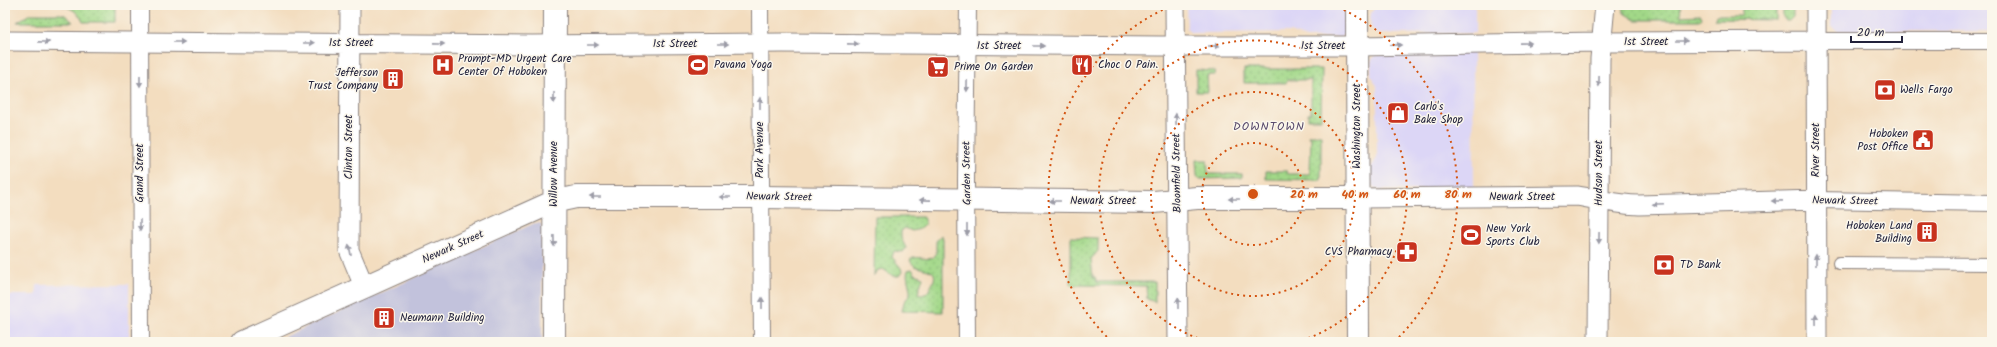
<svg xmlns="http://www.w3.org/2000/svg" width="1997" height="347" viewBox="0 0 1997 347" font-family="Kalam,sans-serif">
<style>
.built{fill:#dcd6f6}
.industrial{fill:#c2c2dc}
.grass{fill:url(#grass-dots);stroke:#627d62}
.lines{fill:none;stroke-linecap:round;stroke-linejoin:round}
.pedestrian-casing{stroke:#8a807d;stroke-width:14}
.minor-casing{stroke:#8a807d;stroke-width:18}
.tertiary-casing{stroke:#8a807d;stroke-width:21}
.secondary-casing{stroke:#8a807d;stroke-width:24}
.pedestrian{stroke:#fff;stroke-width:12}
.minor{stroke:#fff;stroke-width:16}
.tertiary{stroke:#fff;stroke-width:19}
.secondary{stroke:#fff;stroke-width:22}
.oneway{fill:#9c9ca7}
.ring{fill:none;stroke:#d45411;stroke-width:2;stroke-dasharray:2 4}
.labels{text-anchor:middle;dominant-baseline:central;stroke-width:3;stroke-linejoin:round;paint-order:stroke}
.street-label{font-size:11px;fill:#22223b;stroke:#fbf7ec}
.poi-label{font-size:11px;fill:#22223b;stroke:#fbf7ec;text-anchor:start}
.neighbourhood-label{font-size:12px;letter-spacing:1px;fill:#584a6c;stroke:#fbf7ec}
.centre{fill:#d45411;stroke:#fbf7ec;stroke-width:2}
.ring-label{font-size:12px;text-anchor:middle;font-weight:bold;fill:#d45411;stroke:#fbf7ec;stroke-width:3;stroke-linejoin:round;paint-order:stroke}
</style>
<defs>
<pattern id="grass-dots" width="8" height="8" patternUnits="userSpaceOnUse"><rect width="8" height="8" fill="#a2d888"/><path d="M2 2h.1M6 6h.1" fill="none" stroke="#8bb976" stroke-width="1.8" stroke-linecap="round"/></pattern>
</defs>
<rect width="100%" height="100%" fill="#fbf7ec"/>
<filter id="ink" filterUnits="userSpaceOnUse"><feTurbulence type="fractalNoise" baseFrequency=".025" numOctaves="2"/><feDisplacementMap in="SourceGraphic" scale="8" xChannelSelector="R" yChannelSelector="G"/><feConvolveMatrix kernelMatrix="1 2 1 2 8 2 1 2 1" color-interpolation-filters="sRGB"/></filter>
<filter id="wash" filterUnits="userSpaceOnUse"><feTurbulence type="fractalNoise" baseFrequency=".012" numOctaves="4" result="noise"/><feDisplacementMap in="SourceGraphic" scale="16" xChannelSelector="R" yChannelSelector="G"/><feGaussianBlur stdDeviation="0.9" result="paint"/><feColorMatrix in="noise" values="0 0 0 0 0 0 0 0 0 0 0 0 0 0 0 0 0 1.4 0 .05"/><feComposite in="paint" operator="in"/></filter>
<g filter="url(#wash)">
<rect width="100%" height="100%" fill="#f3ddbf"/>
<path class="built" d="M1186 5H1345V32L1340 37 1306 38 1290 32 1191 33 1187 28Z
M1376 5H1475V33L1377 34 1371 27 1370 19 1371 13Z
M1831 5H1992V31H1838L1831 26Z
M1473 52 1474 190H1379L1375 188 1372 184 1370 177V169L1377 158V86L1371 75V62L1373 57 1376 55Z
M129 284V342H5V295H36L37 285Z"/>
<path class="industrial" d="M535 223H540L542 226V342H273Z"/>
<path class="grass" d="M60 5H115V22H83C78 11 71 8 60 5Z
M1623 5H1680L1681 16 1701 15 1702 18 1700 20H1635L1624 13Z
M1742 5H1776V20L1715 19 1716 15H1742Z
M1786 5H1793V17L1789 21H1786L1783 17V7Z
M30 14H61L65 15 73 22H17Z
M1244 69H1322L1321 119H1308V113H1311V80H1287L1286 83H1244Z
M1196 70 1214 71 1215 75H1207L1208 92H1196Z
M1309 135H1321V180L1266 179V171H1287L1288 174H1310L1311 137H1308Z
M1196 160H1207L1208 174H1242V177L1240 178 1199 179 1197 176Z
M875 217H922L925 219V224L920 229 912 231 905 228 901 231V238L906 248 903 252 894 251 892 257 901 268 902 272 899 276H893L883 269 878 270 874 276Z
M941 235 943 238V312L902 311 904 302 910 295C911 287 905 277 908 270L912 269 915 274 923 277 918 293 921 295C925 295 928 292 930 288 946 262 915 275 910 260 917 254 925 261 933 258L936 253V241Z
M1071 237 1098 238V251L1091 259 1093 277H1095L1097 282H1155V302L1147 299 1146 286 1071 285Z"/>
</g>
<g filter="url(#ink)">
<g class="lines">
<g class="pedestrian-casing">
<path id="pedestrian" d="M1839 263 1992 264"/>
</g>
<g class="minor-casing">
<path id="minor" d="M140 5 141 342
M760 5 762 342
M1816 41H1992
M1816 200 1992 203
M967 342 966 180 968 5"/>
</g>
<g class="tertiary-casing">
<path id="tertiary" d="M350 5 349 250 364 286
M1175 5 1178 342
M1816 5 1817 342
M5 41 532 45 783 43 1160 46H1357L1601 42 1816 41
M1357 198 1577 196C1598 199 1618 205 1639 205L1816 200
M1598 342 1600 59 1605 5"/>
</g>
<g class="secondary-casing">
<path id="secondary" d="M1357 5 1358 342
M242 342 553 202 576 197H761L1154 202 1197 198H1357
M554 342 555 5"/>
</g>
<use href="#pedestrian" class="pedestrian"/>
<use href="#minor" class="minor"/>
<use href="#tertiary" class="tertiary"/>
<use href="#secondary" class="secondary"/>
</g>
<defs><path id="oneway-solid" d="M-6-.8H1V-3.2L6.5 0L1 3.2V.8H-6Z"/></defs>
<g class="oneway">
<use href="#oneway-solid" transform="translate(1682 41)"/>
<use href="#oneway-solid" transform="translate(44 42) rotate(1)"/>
<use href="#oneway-solid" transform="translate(179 42)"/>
<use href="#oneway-solid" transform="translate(309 43)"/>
<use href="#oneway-solid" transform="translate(1526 43) rotate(-1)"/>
<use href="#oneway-solid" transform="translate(439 44) rotate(1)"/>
<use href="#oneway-solid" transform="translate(723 44)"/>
<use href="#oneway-solid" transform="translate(853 44) rotate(1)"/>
<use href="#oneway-solid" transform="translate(593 45)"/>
<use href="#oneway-solid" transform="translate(1396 45) rotate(-1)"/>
<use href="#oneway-solid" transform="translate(1039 46)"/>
<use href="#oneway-solid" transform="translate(1214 46)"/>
<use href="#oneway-solid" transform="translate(140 81) rotate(90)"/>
<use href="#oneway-solid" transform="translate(1599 81) rotate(91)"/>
<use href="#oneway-solid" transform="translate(967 86) rotate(91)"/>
<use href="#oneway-solid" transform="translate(554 98) rotate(90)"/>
<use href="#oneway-solid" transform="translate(760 103) rotate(-90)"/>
<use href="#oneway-solid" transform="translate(1176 119) rotate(-91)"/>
<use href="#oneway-solid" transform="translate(595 197) rotate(180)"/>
<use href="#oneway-solid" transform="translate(725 197) rotate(180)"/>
<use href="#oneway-solid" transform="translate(1234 199) rotate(-180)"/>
<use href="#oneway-solid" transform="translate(925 200) rotate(-179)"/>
<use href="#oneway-solid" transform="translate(1055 201) rotate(-180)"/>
<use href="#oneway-solid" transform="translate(1777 201) rotate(179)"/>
<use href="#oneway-solid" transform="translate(1658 204) rotate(178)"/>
<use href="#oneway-solid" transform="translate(140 225) rotate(90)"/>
<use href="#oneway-solid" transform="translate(967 230) rotate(90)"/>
<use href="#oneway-solid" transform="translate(1599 238) rotate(91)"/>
<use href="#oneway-solid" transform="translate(554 241) rotate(89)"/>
<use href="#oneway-solid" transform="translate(350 250) rotate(-101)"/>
<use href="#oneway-solid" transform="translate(1816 260) rotate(-90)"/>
<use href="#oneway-solid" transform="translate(762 303) rotate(-90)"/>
<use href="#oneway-solid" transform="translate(1178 303) rotate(-90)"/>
<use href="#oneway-solid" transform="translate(1816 320) rotate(-91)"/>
</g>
</g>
<g class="ring">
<circle cx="1253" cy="194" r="51"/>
<circle cx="1253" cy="194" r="102"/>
<path d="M1209 342A154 154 0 1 1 1297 342"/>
<path d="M1111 341A205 205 0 0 1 1173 5M1333 5A205 205 0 0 1 1395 341"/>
</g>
<defs>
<g id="hospital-square" transform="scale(1.15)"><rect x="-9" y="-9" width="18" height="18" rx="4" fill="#c8321e" stroke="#fbf7ec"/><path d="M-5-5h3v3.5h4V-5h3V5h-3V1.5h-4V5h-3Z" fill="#fff"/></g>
<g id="stadium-square" transform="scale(1.15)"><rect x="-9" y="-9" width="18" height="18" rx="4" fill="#c8321e" stroke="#fbf7ec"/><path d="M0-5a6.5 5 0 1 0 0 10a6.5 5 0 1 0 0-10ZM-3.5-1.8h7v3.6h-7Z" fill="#fff"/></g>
<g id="restaurant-square" transform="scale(1.15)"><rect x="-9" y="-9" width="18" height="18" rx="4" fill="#c8321e" stroke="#fbf7ec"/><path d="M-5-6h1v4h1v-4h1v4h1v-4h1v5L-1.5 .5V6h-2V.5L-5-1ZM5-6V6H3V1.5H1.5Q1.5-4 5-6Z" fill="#fff"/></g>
<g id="supermarket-square" transform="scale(1.15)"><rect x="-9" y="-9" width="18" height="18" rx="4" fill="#c8321e" stroke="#fbf7ec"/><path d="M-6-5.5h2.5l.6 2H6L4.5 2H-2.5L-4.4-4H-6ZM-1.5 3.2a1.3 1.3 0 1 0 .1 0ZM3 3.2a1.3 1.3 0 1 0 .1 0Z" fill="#fff"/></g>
<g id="building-square" transform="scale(1.15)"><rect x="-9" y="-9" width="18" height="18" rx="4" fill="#c8321e" stroke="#fbf7ec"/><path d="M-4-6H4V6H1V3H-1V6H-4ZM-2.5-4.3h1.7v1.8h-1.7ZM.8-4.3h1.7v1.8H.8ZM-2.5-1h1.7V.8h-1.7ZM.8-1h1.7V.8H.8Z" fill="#fff"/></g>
<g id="bank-square" transform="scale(1.15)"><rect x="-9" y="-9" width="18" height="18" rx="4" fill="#c8321e" stroke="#fbf7ec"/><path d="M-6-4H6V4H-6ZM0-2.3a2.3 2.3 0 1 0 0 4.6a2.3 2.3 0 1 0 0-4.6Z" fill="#fff"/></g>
<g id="shop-square" transform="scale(1.15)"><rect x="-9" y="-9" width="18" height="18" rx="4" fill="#c8321e" stroke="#fbf7ec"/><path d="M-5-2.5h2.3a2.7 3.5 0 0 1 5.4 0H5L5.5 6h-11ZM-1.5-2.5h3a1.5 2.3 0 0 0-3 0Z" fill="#fff"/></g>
<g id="civic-square" transform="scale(1.15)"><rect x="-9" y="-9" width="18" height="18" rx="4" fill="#c8321e" stroke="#fbf7ec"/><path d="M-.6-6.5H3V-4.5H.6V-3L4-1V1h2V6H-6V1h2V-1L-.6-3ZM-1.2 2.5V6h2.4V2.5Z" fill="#fff"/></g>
<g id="pharmacy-square" transform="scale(1.15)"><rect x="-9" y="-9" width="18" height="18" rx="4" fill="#c8321e" stroke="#fbf7ec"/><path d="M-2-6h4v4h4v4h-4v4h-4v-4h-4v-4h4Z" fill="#fff"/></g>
</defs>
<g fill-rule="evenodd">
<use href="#hospital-square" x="443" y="65"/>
<use href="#stadium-square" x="698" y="65"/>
<use href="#restaurant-square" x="1082" y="65"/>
<use href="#supermarket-square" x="938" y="67"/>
<use href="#building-square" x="393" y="79"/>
<use href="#bank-square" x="1885" y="90"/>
<use href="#shop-square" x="1398" y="113"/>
<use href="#civic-square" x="1923" y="140"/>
<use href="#building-square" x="1927" y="232"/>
<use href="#stadium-square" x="1471" y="235"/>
<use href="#pharmacy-square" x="1407" y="252"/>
<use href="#bank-square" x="1664" y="265"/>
<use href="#building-square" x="384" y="318"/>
</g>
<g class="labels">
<g class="street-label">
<text x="1646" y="42">1st Street</text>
<text x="351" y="43">1st Street</text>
<text x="675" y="44">1st Street</text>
<text x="999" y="46">1st Street</text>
<text x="1323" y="46">1st Street</text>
<text transform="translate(1357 126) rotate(-90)">Washington Street</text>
<text transform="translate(349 147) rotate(-90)">Clinton Street</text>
<text transform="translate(760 150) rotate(-90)">Park Avenue</text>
<text transform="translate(1816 150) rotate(-90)">River Street</text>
<text transform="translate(140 173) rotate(-90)">Grand Street</text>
<text transform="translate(967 173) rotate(-91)">Garden Street</text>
<text transform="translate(1177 173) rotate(-91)">Bloomfield Street</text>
<text transform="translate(1599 173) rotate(-90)">Hudson Street</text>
<text transform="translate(554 174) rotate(-90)">Willow Avenue</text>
<text transform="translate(779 197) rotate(1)">Newark Street</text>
<text x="1522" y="197">Newark Street</text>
<text x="1103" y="201">Newark Street</text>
<text transform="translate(1845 201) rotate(1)">Newark Street</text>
<text transform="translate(453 247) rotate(-24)">Newark Street</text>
</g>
<g class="poi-label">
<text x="458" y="59">Prompt-MD Urgent Care<tspan x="458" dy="13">Center Of Hoboken</tspan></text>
<text x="714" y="65">Pavana Yoga</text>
<text x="1098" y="65">Choc O Pain.</text>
<text x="954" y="67">Prime On Garden</text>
<text x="378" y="73" text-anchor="end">Jefferson<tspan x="378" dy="13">Trust Company</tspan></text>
<text x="1900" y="90">Wells Fargo</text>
<text x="1414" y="107">Carlo's<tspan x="1414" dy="13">Bake Shop</tspan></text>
<text x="1908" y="134" text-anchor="end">Hoboken<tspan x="1908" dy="13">Post Office</tspan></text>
<text x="1912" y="226" text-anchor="end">Hoboken Land<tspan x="1912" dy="13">Building</tspan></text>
<text x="1486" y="229">New York<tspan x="1486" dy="13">Sports Club</tspan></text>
<text x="1392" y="252" text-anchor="end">CVS Pharmacy</text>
<text x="1680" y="265">TD Bank</text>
<text x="400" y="318">Neumann Building</text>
</g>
<g class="neighbourhood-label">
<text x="1269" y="126">DOWNTOWN</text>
</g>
</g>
<circle cx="1253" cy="194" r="6" class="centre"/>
<g class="ring-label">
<text x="1304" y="198">20 m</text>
<text x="1355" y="198">40 m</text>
<text x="1407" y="198">60 m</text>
<text x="1458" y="198">80 m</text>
</g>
<rect width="1997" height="347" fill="none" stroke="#fbf7ec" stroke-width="20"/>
<path d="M1851 36v6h51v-6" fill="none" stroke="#22223b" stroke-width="2"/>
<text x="1857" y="36" font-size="12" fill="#22223b" stroke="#fbf7ec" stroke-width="3" paint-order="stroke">20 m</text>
</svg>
